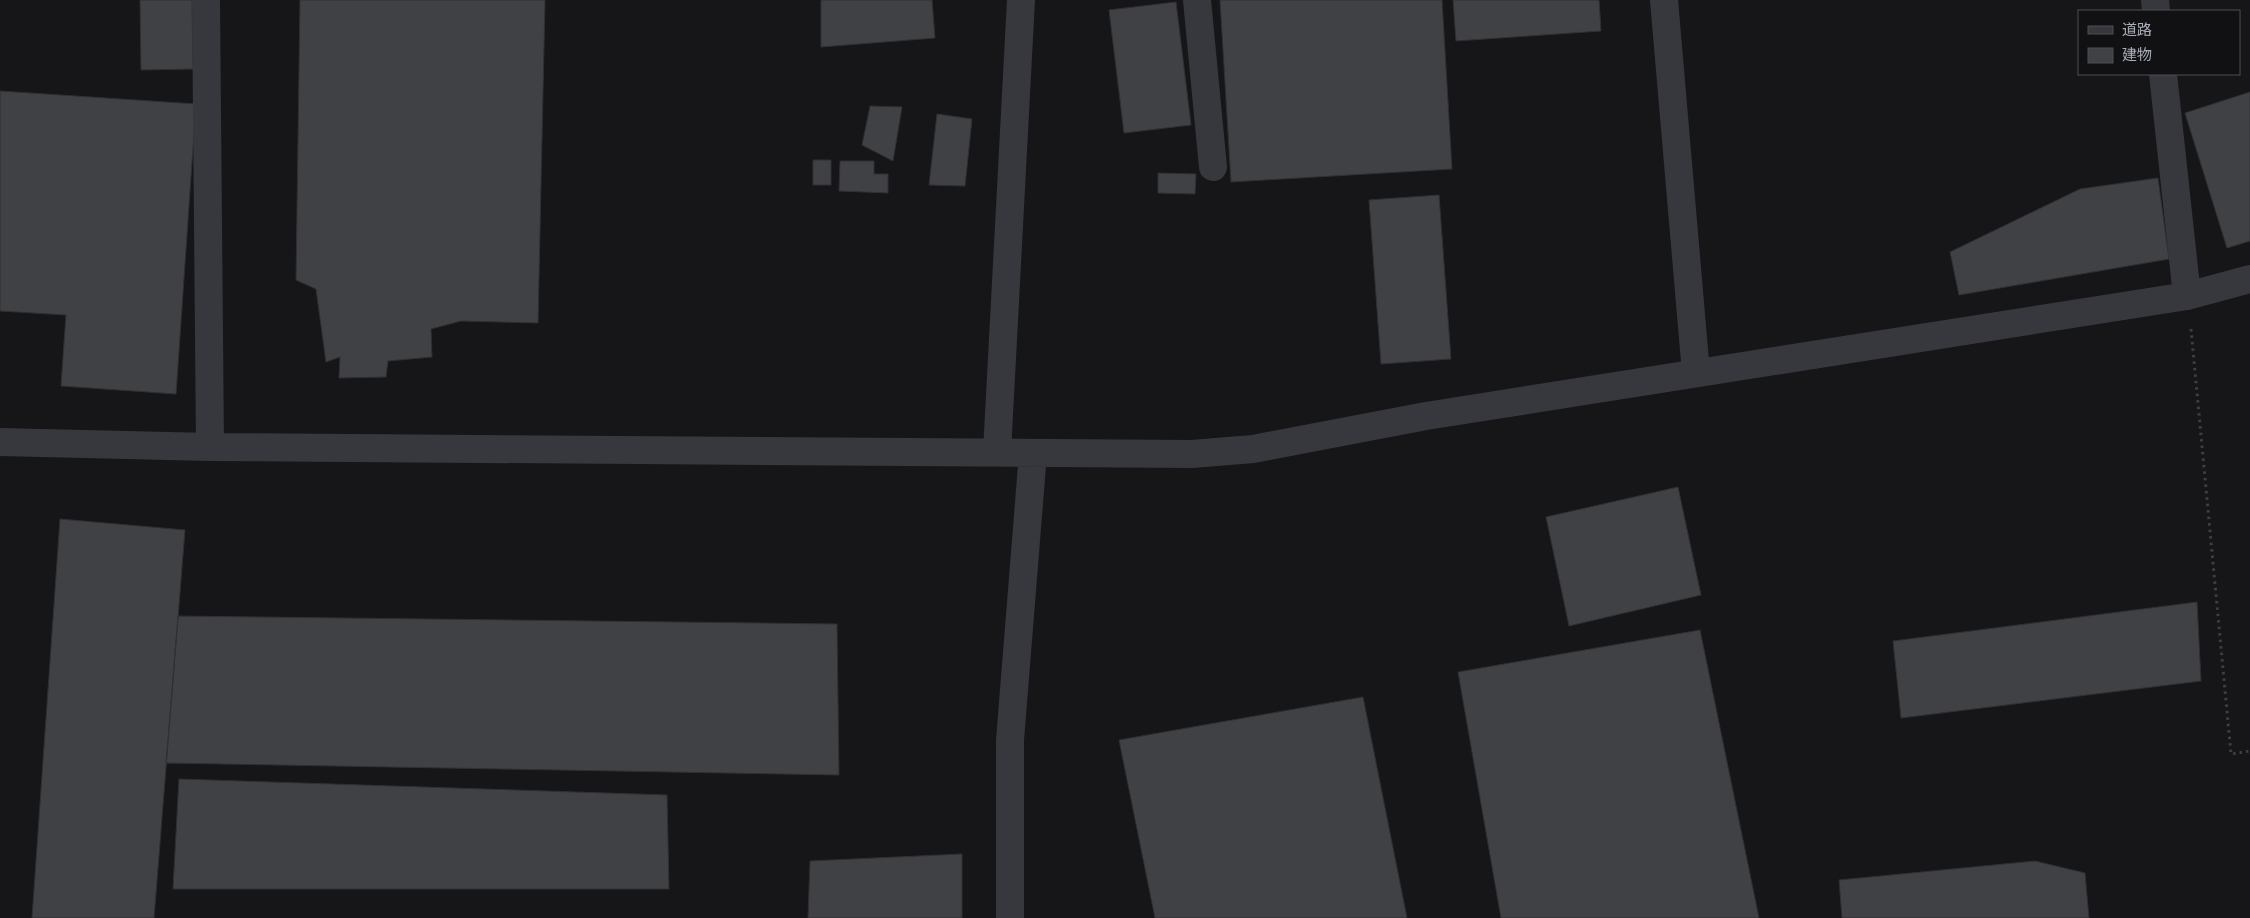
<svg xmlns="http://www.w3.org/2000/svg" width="2250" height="918" viewBox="0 0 2250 918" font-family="Poppins,'Noto Sans JP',sans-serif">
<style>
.building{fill:#404145;stroke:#303034}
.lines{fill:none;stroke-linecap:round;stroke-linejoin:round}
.path{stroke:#3d3f44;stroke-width:3;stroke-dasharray:2.5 4;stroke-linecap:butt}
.minor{stroke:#37383d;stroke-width:28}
</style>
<rect width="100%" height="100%" fill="#161618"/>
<path class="building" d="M140 0H192L193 69 141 70Z
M300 0H545L538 323 461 321 431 329 432 357 388 361 386 377 339 378 340 357 326 362 316 289 296 280Z
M821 0H932L935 38 821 47Z
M1220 0H1442L1452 169 1231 182Z
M1453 0H1599L1601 31 1456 41Z
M1176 2 1191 125 1124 133 1109 10Z
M0 91 196 104 176 394 61 386 66 315 0 311Z
M2250 92V241L2227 248 2185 113Z
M870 106 902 107 893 161 862 145Z
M937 114 972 119 965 186 929 185Z
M813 160H831V185H813Z
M840 161H874V174H888V193L839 191Z
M1158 173 1196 174 1195 194 1158 193Z
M2158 178 2169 259 1959 295 1950 252 2080 189Z
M1439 195 1451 359 1381 364 1369 200Z
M1678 487 1701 595 1569 626 1546 517Z
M60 519 185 530 154 918H32Z
M2197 602 2201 681 1901 718 1893 641Z
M178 616 837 624 839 775 166 763Z
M1700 630 1759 918H1501L1458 672Z
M1363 697 1407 918H1155L1119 740Z
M179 779 667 795 669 889H173Z
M962 854V918H808L810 861Z
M2035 861 2085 873 2089 918H1842L1839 880Z"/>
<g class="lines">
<path class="path" d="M2191 329 2231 754 2250 751"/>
<path class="minor" d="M206 0 210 447
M1197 0 1213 167
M1664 0 1696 373
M2155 0 2156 11
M2163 74 2187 296
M0 442 210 447 1192 454 1253 449 1426 416 2187 296 2250 279
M997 452 1021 0
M1010 918V740L1033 453"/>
</g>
<rect x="2078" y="10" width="162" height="65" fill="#111113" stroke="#4d4f55"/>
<rect x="2088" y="26" width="25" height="8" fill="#37383d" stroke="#4d4f55"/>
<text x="2122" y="35" font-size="15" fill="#a8adb8">道路</text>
<rect x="2088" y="48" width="25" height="15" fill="#404145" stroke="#4d4f55"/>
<text x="2122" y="60" font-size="15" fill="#a8adb8">建物</text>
</svg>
